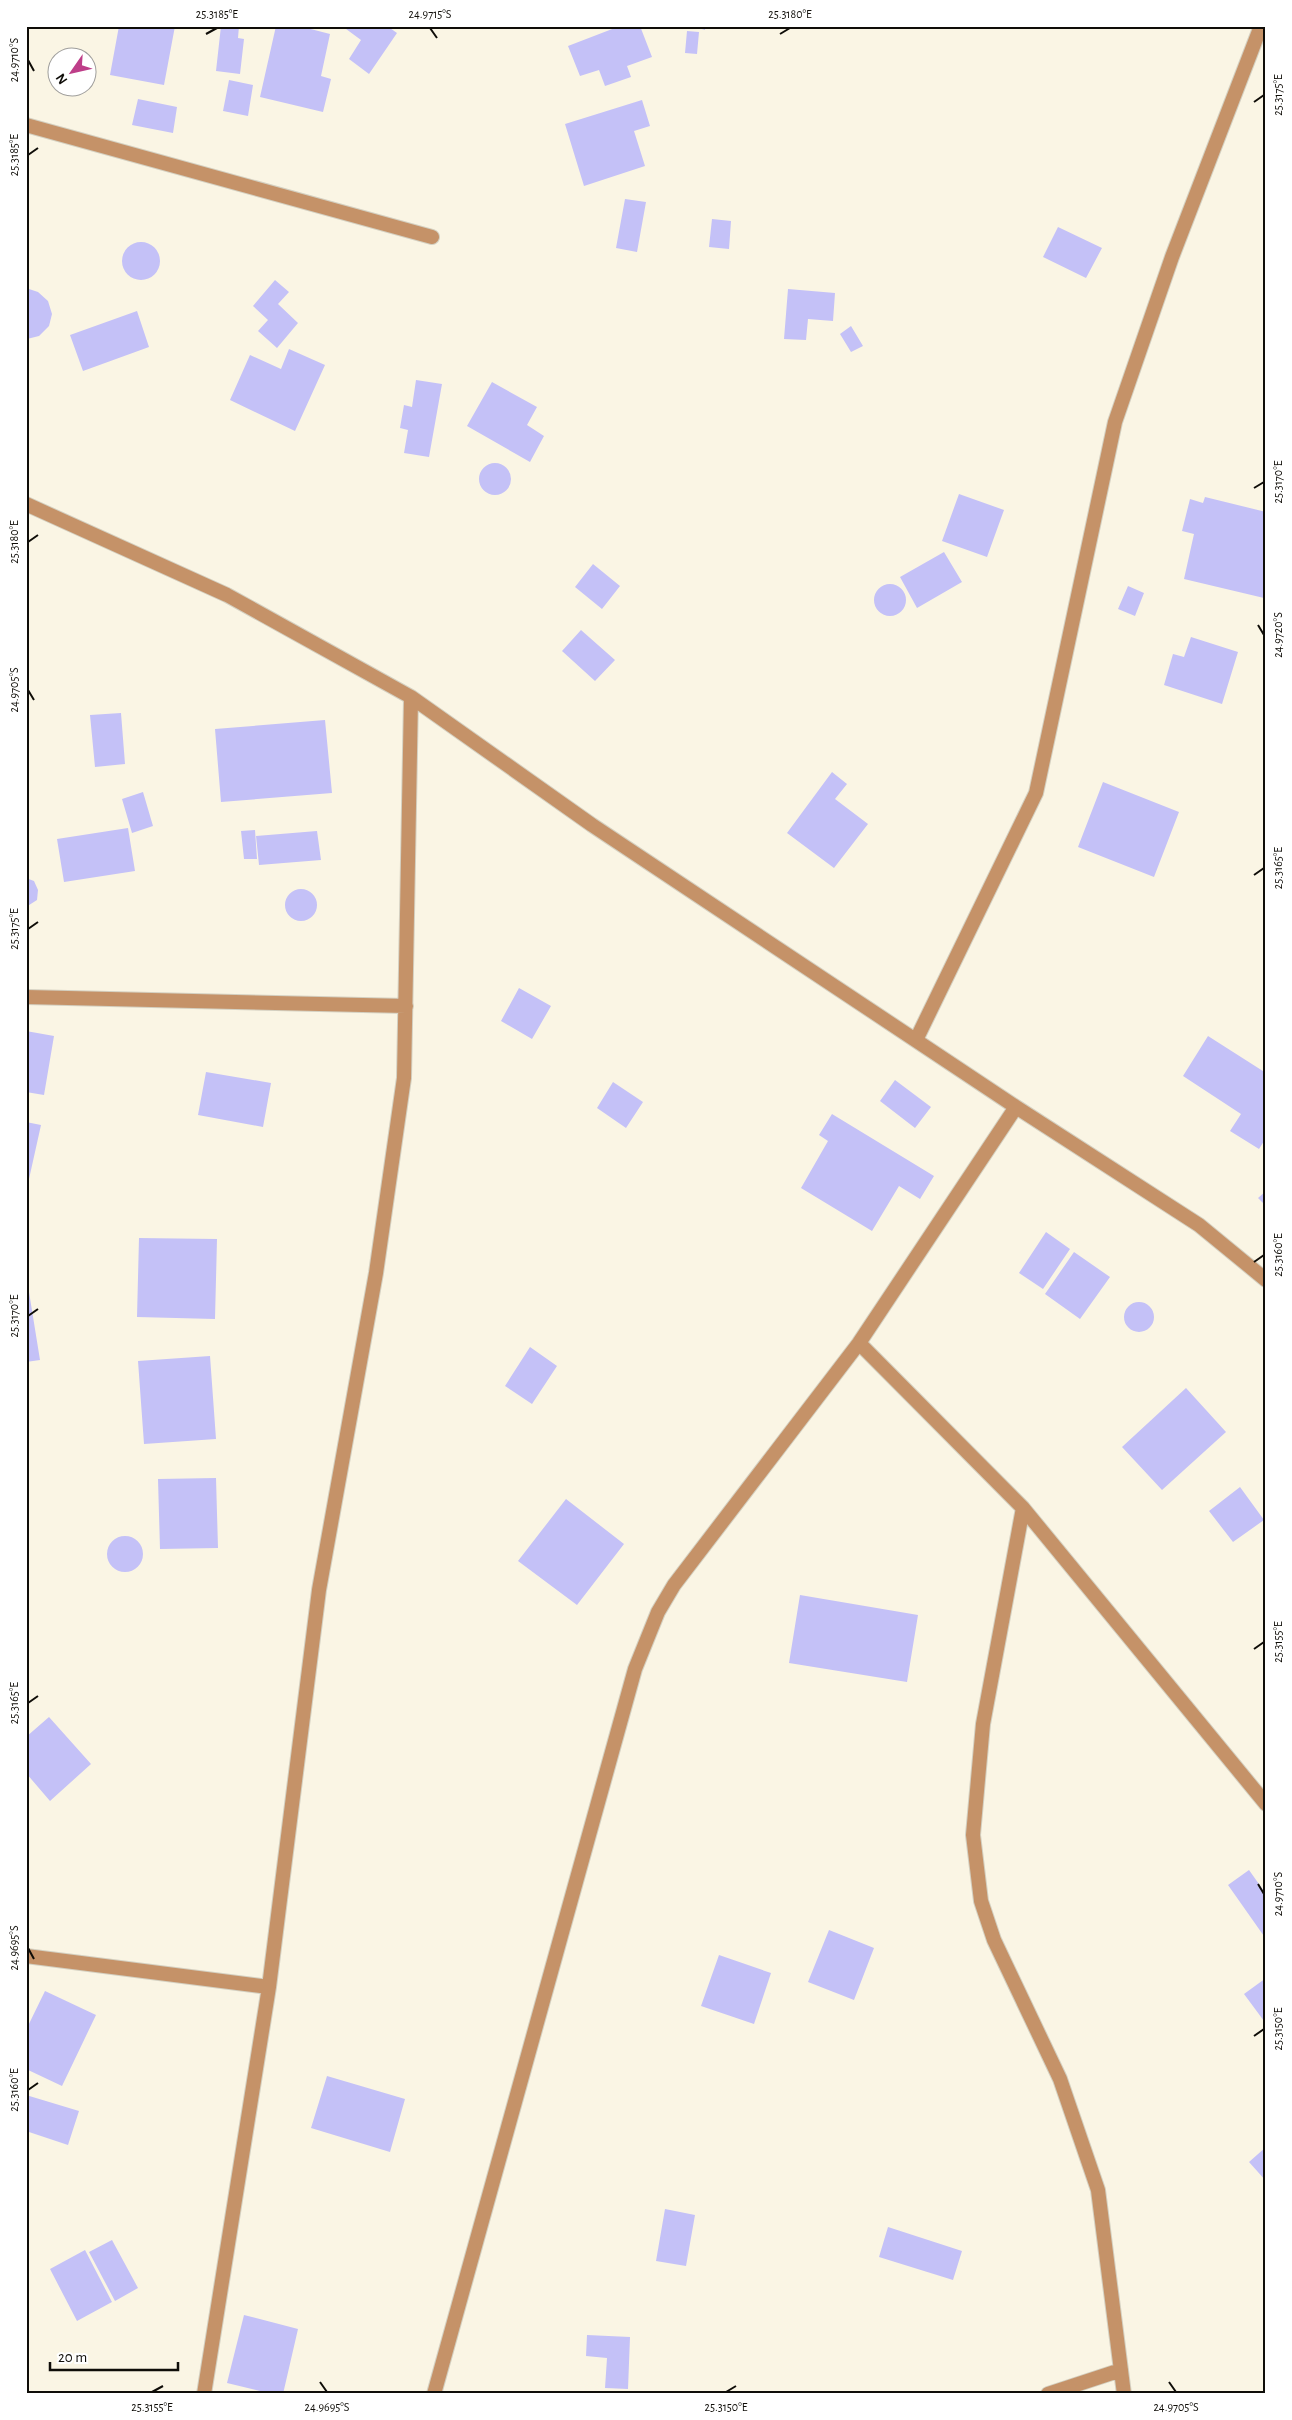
<svg xmlns="http://www.w3.org/2000/svg" width="1292" height="2420" viewBox="0 0 1292 2420" font-family="'Alegreya Sans',sans-serif">
<style>
.building{fill:#c4c1f7}
.lines{fill:none;stroke-linecap:round;stroke-linejoin:round}
.minor-casing{stroke:#d4d0c1;stroke-width:16}
.minor{stroke:#c59268;stroke-width:14}
.ticks{fill:none;stroke:#0f0d08;stroke-width:2}
.neatline{fill:none;stroke:#0f0d08;stroke-width:2}
.ticks-label{font-size:12px;text-anchor:middle;fill:#0f0d08}
</style>
<rect width="100%" height="100%" fill="#faf5e4"/>
<path class="building" d="M119 26H175L164 85 110 75Z
M221 26H239L238 38 244 39 240 74 216 71Z
M276 26H299L330 34 321 76 331 79 323 112 260 97Z
M342 26H387L397 33 369 74 349 59 361 40Z
M620 26H640L652 57 627 66 631 77 605 86 599 70 580 76 568 46Z
M693 26H705V30Z
M687 31 699 32 697 54 685 53Z
M229 80 253 85 248 116 223 111Z
M138 99 177 107 173 133 132 125Z
M642 100 650 126 634 131 645 166 584 186 565 124Z
M625 199 646 202 637 252 616 248Z
M712 219 731 221 729 249 709 247Z
M1058 227 1102 248 1086 278 1043 257Z
M122 261a19 19 0 1 1 38 0a19 19 0 1 1-38 0Z
M275 280 289 292 278 304 298 323 277 348 258 331 268 320 253 306Z
M26 288 38 292 48 301 52 314 49 326 39 336 27 339Z
M788 289 835 293 833 321 808 319 806 340 784 339Z
M137 311 149 347 83 371 70 335Z
M851 326 863 346 851 352 840 334Z
M289 349 325 365 295 431 230 400 250 355 281 369Z
M416 380 442 384 429 457 404 453 408 430 400 428 404 405 412 407Z
M492 382 537 407 527 425 544 436 530 462 467 426Z
M479 479a16 16 0 1 1 32 0a16 16 0 1 1-32 0Z
M959 494 1004 510 987 557 942 541Z
M1205 497 1266 512V593L1264 598 1184 579 1194 534 1182 531 1190 499 1203 503Z
M944 552 962 582 917 608 900 577Z
M593 564 620 586 602 609 575 587Z
M874 600a16 16 0 1 1 32 0a16 16 0 1 1-32 0Z
M1128 586 1144 593 1135 616 1118 609Z
M581 630 615 660 595 681 562 651Z
M1191 637 1238 652 1222 704 1164 685 1173 654 1184 657Z
M121 713 125 764 95 767 90 715Z
M325 720 332 793 221 802 215 729Z
M832 772 847 784 835 799 868 824 834 868 787 833Z
M1103 782 1179 812 1154 877 1078 847Z
M143 792 153 826 132 833 122 799Z
M128 828 135 871 64 882 57 839Z
M255 830 257 859H244L241 831Z
M317 831 321 860 259 865 256 836Z
M26 878 34 881 38 890 37 900 26 907Z
M285 905a16 16 0 1 1 32 0a16 16 0 1 1-32 0Z
M519 988 551 1006 532 1039 501 1021Z
M26 1031 54 1036 44 1095 26 1092Z
M1208 1036 1266 1073V1138L1259 1149 1230 1131 1241 1114 1183 1076Z
M206 1072 271 1083 263 1127 198 1115Z
M895 1080 931 1107 915 1128 880 1101Z
M613 1082 643 1102 626 1128 597 1108Z
M832 1114 934 1176 920 1199 899 1186 872 1231 801 1188 828 1141 819 1135Z
M26 1122 41 1125 29 1179 26 1178Z
M1266 1191V1206L1258 1198Z
M1046 1232 1070 1249 1043 1289 1019 1273Z
M139 1238 217 1239 215 1319 137 1317Z
M1074 1252 1110 1277 1080 1319 1045 1294Z
M26 1292H29L40 1360 26 1362Z
M1124 1317a15 15 0 1 1 30 0a15 15 0 1 1-30 0Z
M530 1347 557 1366 532 1404 505 1386Z
M210 1356 216 1439 144 1444 138 1361Z
M1186 1388 1226 1432 1162 1490 1122 1447Z
M216 1478 218 1548 160 1549 158 1479Z
M1240 1487 1264 1520 1233 1542 1209 1511Z
M566 1499 624 1544 577 1605 518 1561Z
M107 1554a18 18 0 1 1 36 0a18 18 0 1 1-36 0Z
M800 1595 918 1615 907 1682 789 1663Z
M49 1717 91 1764 50 1801 26 1773V1737Z
M1249 1870 1266 1894V1939L1228 1885Z
M829 1930 874 1948 854 2000 808 1982Z
M719 1955 771 1973 754 2024 701 2006Z
M1266 1978V2020L1264 2021 1244 1994Z
M45 1991 96 2015 62 2086 26 2069V2030Z
M327 2076 405 2099 390 2152 311 2128Z
M26 2095 79 2111 68 2145 26 2131Z
M1266 2147V2181L1249 2162Z
M665 2209 695 2215 686 2266 656 2261Z
M888 2227 962 2251 953 2280 879 2257Z
M112 2240 138 2288 115 2301 89 2252Z
M85 2250 112 2302 77 2321 50 2269Z
M244 2315 298 2329 283 2394H272L227 2383Z
M587 2335 630 2337 628 2389 605 2388 607 2358 586 2356Z"/>
<g class="lines">
<g class="minor-casing">
<path id="minor" d="M26 125 432 237
M26 504 227 595 411 697 592 825 1016 1107 1199 1225 1266 1280
M26 997 406 1006
M916 1040 1036 793 1115 422 1172 257 1261 26
M859 1343 1023 1508 1266 1804
M1023 1508 983 1724 973 1835 981 1901 994 1940 1060 2079 1098 2190 1124 2394
M26 1956 269 1987
M204 2394 269 1987 319 1590 376 1273 404 1078 411 697
M434 2394 635 1669 658 1612 674 1585 859 1343 1016 1107
M1048 2394 1121 2370"/>
</g>
<use href="#minor" class="minor"/>
</g>
<path class="ticks" d="M430 28 437 38M206 34 217 28M780 34 790 28M28 60 34 71M1254 102 1264 95M28 155 38 148M1254 488 1264 482M28 542 38 535M1258 625 1264 635M28 690 34 700M1254 875 1264 868M28 929 38 922M1254 1262 1264 1255M28 1316 38 1309M1254 1649 1264 1642M28 1703 38 1696M1258 1884 1264 1894M28 1948 34 1959M1254 2036 1264 2029M28 2090 38 2083M320 2382 327 2392M1169 2382 1176 2392M152 2392 163 2386M726 2392 736 2386"/>
<rect width="1292" height="2420" fill="none" stroke="#ffffff" stroke-width="55"/>
<g transform="translate(72 72) rotate(236)"><circle r="24" fill="#ffffff" stroke="#9f9e9c"/>
<path d="M0-4L9 19L0 12L-9 19Z" fill="#be3e89"/>
<text y="-8" font-size="14" font-weight="bold" text-anchor="middle" fill="#0f0d08">N</text>
</g>
<path d="M50 2362v8h128v-8" fill="none" stroke="#0f0d08" stroke-width="2.5"/>
<text x="58" y="2362" font-size="15" fill="#0f0d08" stroke="#ffffff" stroke-width="4" paint-order="stroke">20 m</text>
<rect x="28" y="28" width="1236" height="2364" class="neatline"/>
<g class="ticks-label">
<text x="217" y="18">25.3185°E</text>
<text x="430" y="18">24.9715°S</text>
<text x="790" y="18">25.3180°E</text>
<text transform="translate(14 60) rotate(-90)" y="4">24.9710°S</text>
<text transform="translate(1278 95) rotate(-90)" y="4">25.3175°E</text>
<text transform="translate(14 155) rotate(-90)" y="4">25.3185°E</text>
<text transform="translate(1278 482) rotate(-90)" y="4">25.3170°E</text>
<text transform="translate(14 542) rotate(-90)" y="4">25.3180°E</text>
<text transform="translate(1278 635) rotate(-90)" y="4">24.9720°S</text>
<text transform="translate(14 690) rotate(-90)" y="4">24.9705°S</text>
<text transform="translate(1278 868) rotate(-90)" y="4">25.3165°E</text>
<text transform="translate(14 929) rotate(-90)" y="4">25.3175°E</text>
<text transform="translate(1278 1255) rotate(-90)" y="4">25.3160°E</text>
<text transform="translate(14 1316) rotate(-90)" y="4">25.3170°E</text>
<text transform="translate(1278 1642) rotate(-90)" y="4">25.3155°E</text>
<text transform="translate(14 1703) rotate(-90)" y="4">25.3165°E</text>
<text transform="translate(1278 1894) rotate(-90)" y="4">24.9710°S</text>
<text transform="translate(14 1948) rotate(-90)" y="4">24.9695°S</text>
<text transform="translate(1278 2029) rotate(-90)" y="4">25.3150°E</text>
<text transform="translate(14 2090) rotate(-90)" y="4">25.3160°E</text>
<text x="152" y="2411">25.3155°E</text>
<text x="327" y="2411">24.9695°S</text>
<text x="726" y="2411">25.3150°E</text>
<text x="1176" y="2411">24.9705°S</text>
</g>
</svg>
